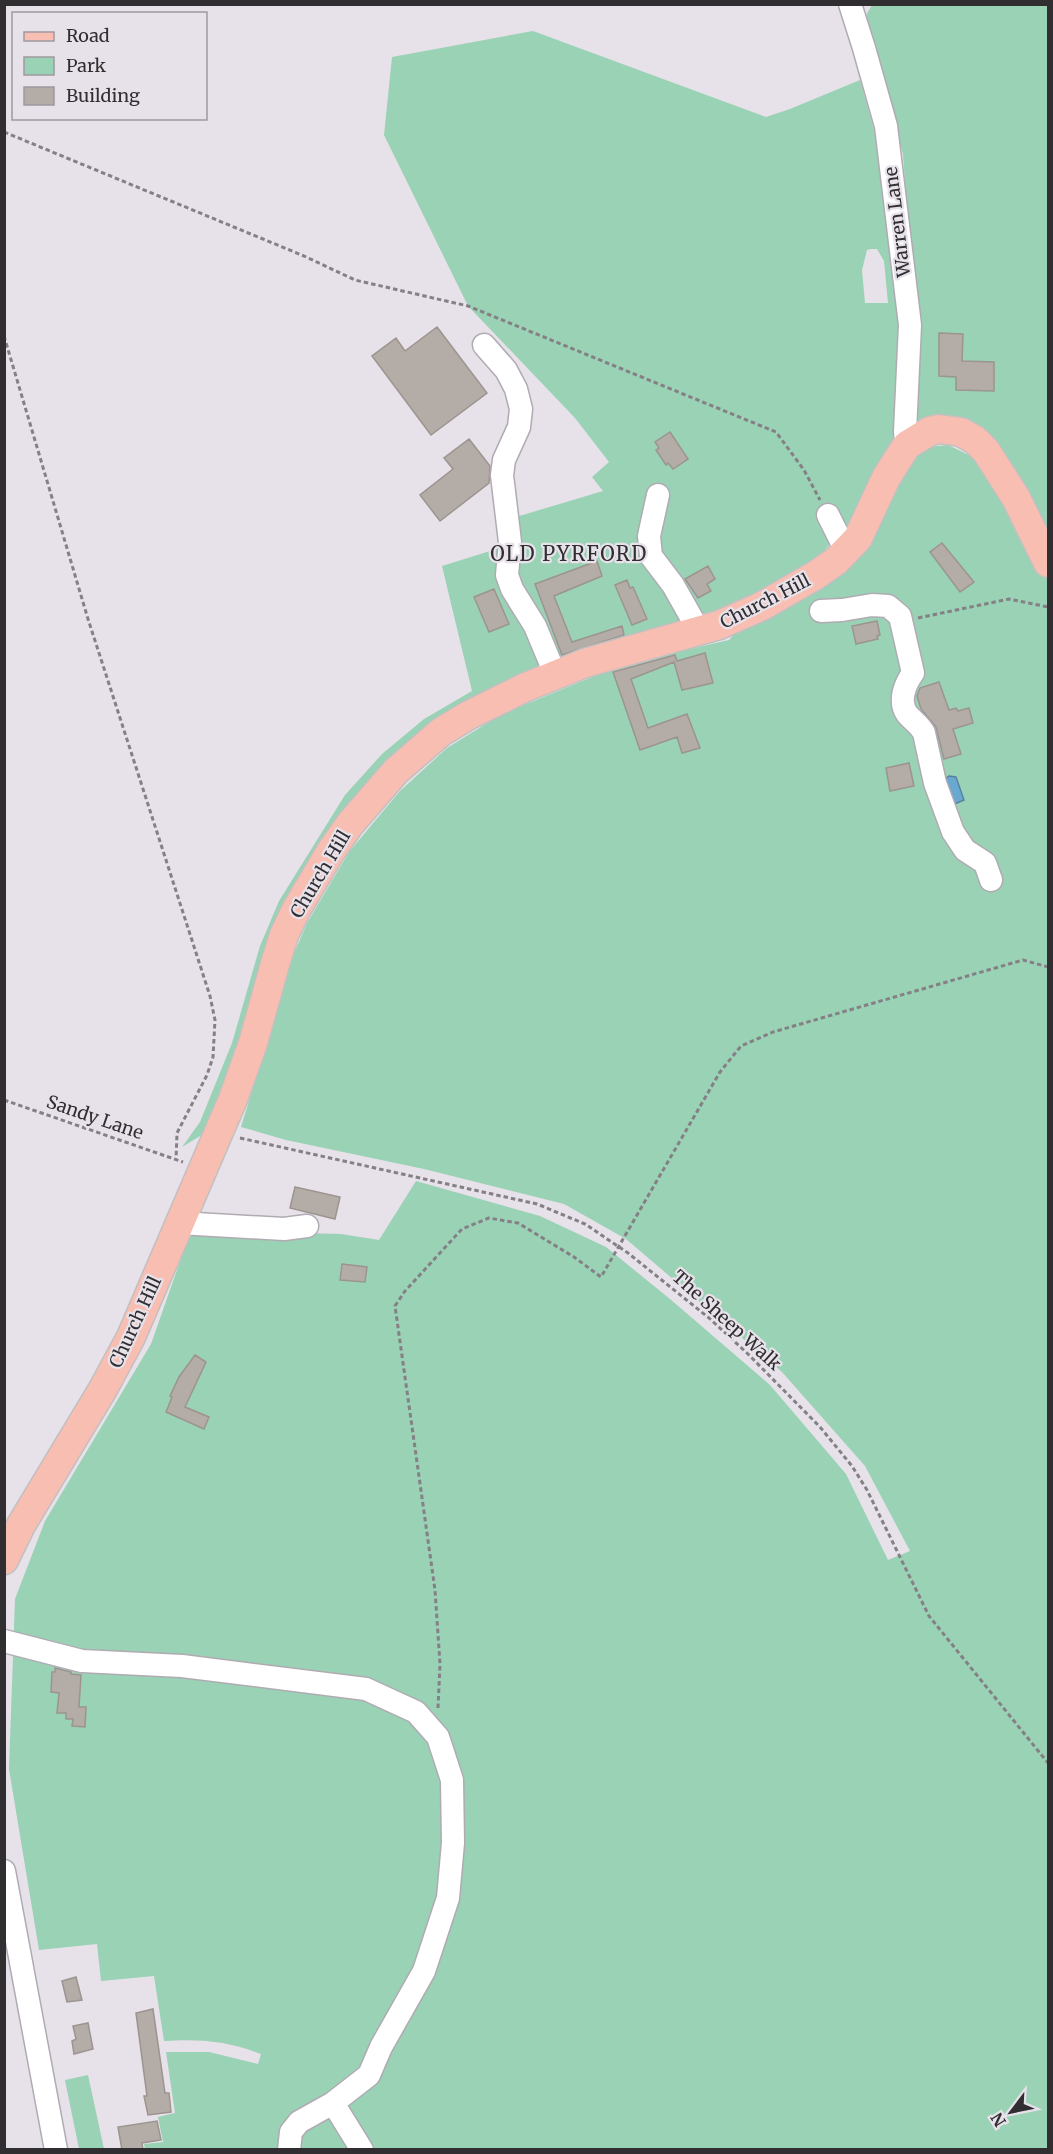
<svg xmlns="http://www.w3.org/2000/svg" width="1053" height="2154" viewBox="0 0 1053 2154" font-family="Merriweather,serif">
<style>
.green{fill:#9ad2b5;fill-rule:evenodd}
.water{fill:#69a8d0;stroke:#5883a0;stroke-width:1.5}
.building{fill:#b4aca7;stroke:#9c948f;stroke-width:1.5}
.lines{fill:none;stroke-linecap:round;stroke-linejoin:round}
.minor-casing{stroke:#b0abb3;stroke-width:25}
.major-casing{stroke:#c1c0c1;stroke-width:31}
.path{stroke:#848085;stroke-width:3;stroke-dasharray:4.5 3;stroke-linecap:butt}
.minor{stroke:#fff;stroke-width:22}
.major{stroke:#f8beb2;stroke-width:28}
.labels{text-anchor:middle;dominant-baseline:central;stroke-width:4.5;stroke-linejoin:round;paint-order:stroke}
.street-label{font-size:18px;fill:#302e31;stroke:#e7e1e9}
.neighbourhood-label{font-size:20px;letter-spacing:1.5px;fill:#302e31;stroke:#e7e1e9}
</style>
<rect width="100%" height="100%" fill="#e7e1e9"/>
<path class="green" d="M872 5H1048V542L989 446 917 433 915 420V321L903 154 863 20Z
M533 31 766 117 790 109 860 80 876 137 893 239 903 335 895 436 852 531 832 541 813 566 765 594 672 629 538 673 351 818 215 1127 182 1147 200 1122 232 1043 260 946 279 901 345 795 382 754 424 719 472 691 442 566 516 543V517L603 491 592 477 609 462 575 418 468 306 384 135 392 57ZM871 249H877L884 261 888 303H865L862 270 867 250Z
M948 445 969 455 982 466 1048 575V2149H145L144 2144 163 2142 158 2117 175 2113 166 2052H209L258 2064 261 2054C227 2041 201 2039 164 2041L154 1976 101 1981 97 1944 39 1950 9 1769 15 1599 45 1521 151 1344 191 1230 341 1234 379 1240 416 1181 540 1216 606 1247 670 1299 770 1385 846 1474 888 1560 910 1551 865 1466 782 1372 626 1239 564 1204 424 1169 286 1140 241 1127 292 958 307 923 349 852 400 791 447 748 502 714 592 677 650 658 729 640 745 621 808 590 909 459 928 447ZM341 1265 367 1267 365 1282 340 1280Z
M88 2075 104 2149H79L65 2080Z"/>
<path class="water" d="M949 776 956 777 964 800 952 805 942 781Z"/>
<path class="building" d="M437 327 487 393 431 435 372 356 396 338 405 351Z
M939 333 963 334 962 361 994 362V391L956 390V377L939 376Z
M670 432 688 459 673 469 668 463 666 465 656 450 659 448 655 442Z
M469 439 490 466 489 483 440 521 420 495 453 469 444 458Z
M942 543 974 582 960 592 930 552Z
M597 561 602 576 554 596 572 642 622 626 624 635 562 655 535 584Z
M708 566 715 579 707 584 711 591 698 598 685 579Z
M627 580 630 588 633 587 647 619 632 625 615 585Z
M494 589 509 624 489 632 474 597Z
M877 621 880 635 877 636 878 639 856 644 852 626Z
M705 653 713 683 682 690 674 662 631 679 648 728 687 714 700 748 682 753 677 737 640 750 613 672 675 655 677 661Z
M939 682 949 710 956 708 958 711 969 708 973 723 953 729 961 754 944 759 936 727 921 709 917 696 920 688Z
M909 763 914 786 890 791 886 768Z
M295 1187 340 1197 335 1219 290 1208Z
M342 1264 367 1267 365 1282 340 1280Z
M195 1355 206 1362 185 1407 209 1417 204 1429 166 1412 172 1397 170 1396 179 1377Z
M55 1668 71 1672V1674L81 1675 79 1707H86L85 1727 72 1726 73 1719H66V1713H57L59 1693 51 1692 52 1672H55Z
M76 1977 82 2000 67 2002 62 1981Z
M153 2009 165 2093H169L171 2112 148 2115 144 2096H147L136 2013Z
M88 2023 93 2049 74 2054 72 2041 76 2039 73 2026Z
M157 2121 161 2140 142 2143 143 2150H122L118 2127Z"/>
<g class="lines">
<g class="minor-casing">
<path id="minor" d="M850 4 864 48 886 126 910 325 905 432 907 445
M484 345 506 370 516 389 521 409 519 427 504 460 502 475 510 542 507 575 512 589 535 626 555 674
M658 495 649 536 651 556 673 585 699 631
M828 515 845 549
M821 611 842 610 872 605 888 606 900 616 913 673C905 684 898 701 907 714 913 721 920 725 924 733L935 783 953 832 965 850 985 863 991 880
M179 1223 284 1229 307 1226
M4 1641 82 1661 182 1666 366 1689 416 1712 438 1737 452 1780 453 1843 448 1898 424 1971 381 2047 369 2075 333 2103 299 2122 291 2132 289 2150
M4 1871 56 2150
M333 2103 362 2150"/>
</g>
<g class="major-casing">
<path id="major" d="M4 1560 21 1525 103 1389 131 1337 233 1099 253 1043 275 964 284 935 296 910 331 851 350 824 396 771 441 732 469 715 526 687 585 663 719 625 762 606 816 575 836 561 858 538 886 478 896 462 907 445 930 431 939 429 961 432 975 440 986 451 1016 498 1048 563"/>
</g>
<path class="path" d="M4 132 304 256 355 280 468 306 776 432 804 470 820 500
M4 336 88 619 210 996 215 1020 213 1057 207 1075 177 1133 176 1160
M918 618 1009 599 1048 607
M4 1100 183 1162
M240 1138 537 1204 585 1224 628 1253 709 1318 748 1354 820 1427 852 1466 867 1490 929 1616 1048 1763
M438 1708 440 1664 435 1590 395 1306 405 1291 462 1229 489 1218 518 1223 574 1257 601 1277 720 1072 741 1046 773 1032 1023 960 1048 967"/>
<use href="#minor" class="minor"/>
<use href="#major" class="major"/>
</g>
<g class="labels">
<g class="street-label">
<text transform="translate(897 222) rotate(-97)">Warren Lane</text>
<text transform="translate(765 601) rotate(-27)">Church Hill</text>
<text transform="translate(320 874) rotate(-59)">Church Hill</text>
<text transform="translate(95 1117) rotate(19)">Sandy Lane</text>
<text transform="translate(727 1320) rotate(42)">The Sheep Walk</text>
<text transform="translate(135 1322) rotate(-65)">Church Hill</text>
</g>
<g class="neighbourhood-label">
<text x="569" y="553">OLD PYRFORD</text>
</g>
</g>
<rect width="1053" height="2154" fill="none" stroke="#302e31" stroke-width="12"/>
<rect x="12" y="12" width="195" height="108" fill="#e7e1e9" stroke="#9e999f" stroke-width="1.5"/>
<rect x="24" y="32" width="30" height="9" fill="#f8beb2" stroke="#9e999f" stroke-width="1.5"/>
<text x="66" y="42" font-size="18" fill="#302e31">Road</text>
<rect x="24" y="57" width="30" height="18" fill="#9ad2b5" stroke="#9e999f" stroke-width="1.5"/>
<text x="66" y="72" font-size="18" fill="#302e31">Park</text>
<rect x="24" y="87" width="30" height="18" fill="#b4aca7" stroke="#9e999f" stroke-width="1.5"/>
<text x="66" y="102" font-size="18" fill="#302e31">Building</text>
<g transform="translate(1011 2112) rotate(238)" stroke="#e7e1e9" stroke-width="4.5" paint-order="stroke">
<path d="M0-4.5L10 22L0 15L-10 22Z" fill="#302e31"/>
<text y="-9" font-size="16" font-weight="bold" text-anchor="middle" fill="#302e31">N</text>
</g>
</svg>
